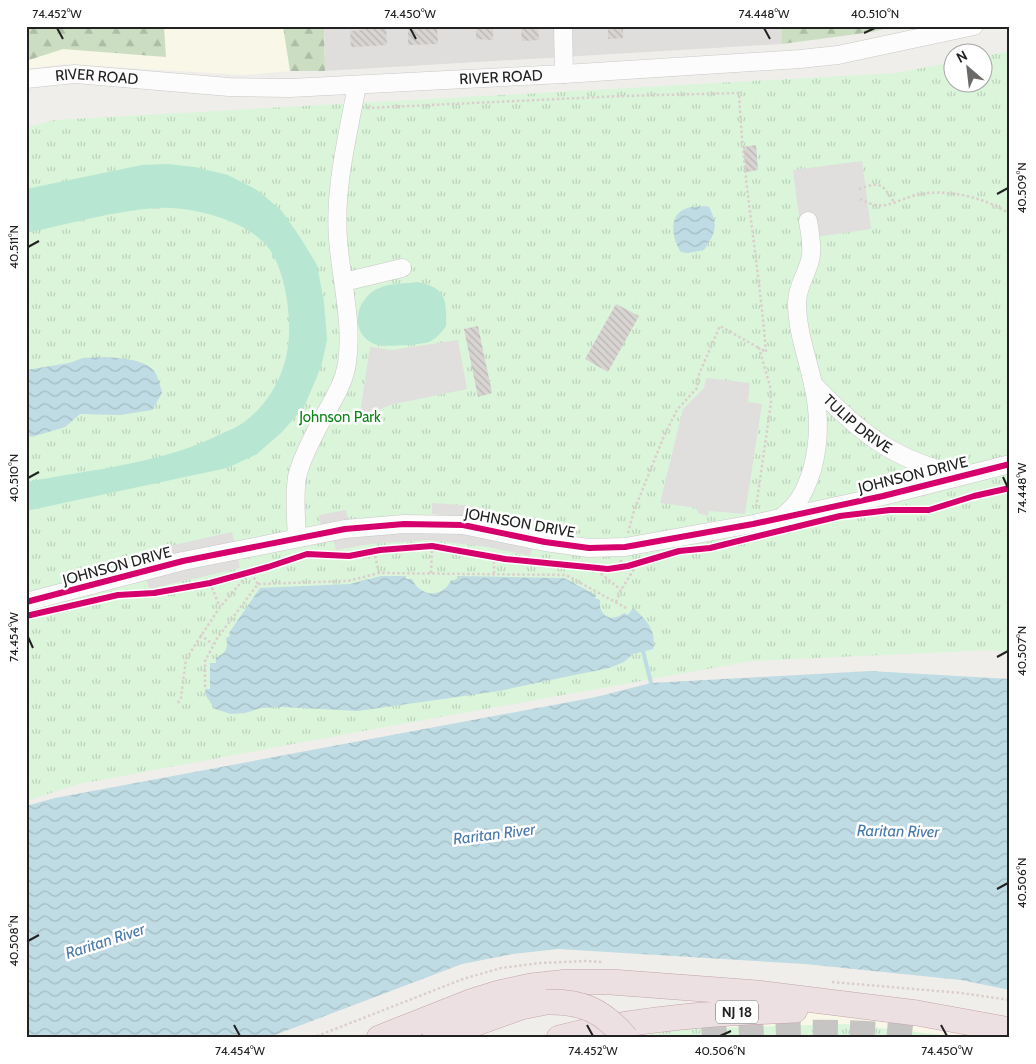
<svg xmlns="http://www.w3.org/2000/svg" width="1036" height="1064" viewBox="0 0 1036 1064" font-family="Cabin,sans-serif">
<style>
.residential{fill:#dfdedc}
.education{fill:#f8f7e8}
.forest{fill:url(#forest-firs)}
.park{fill:url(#park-tufts)}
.pitch{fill:#b7e6d2}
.parking{fill:#e0dfde}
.water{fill:url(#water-waves)}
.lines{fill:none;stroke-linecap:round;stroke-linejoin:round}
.stream{stroke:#bfdbe3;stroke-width:4}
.building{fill:url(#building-back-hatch)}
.highway-tunnel{stroke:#c7c5c3;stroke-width:25;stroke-dasharray:25 12;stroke-linecap:butt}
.minor-casing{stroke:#c9c8c7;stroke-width:19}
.highway-casing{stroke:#c5a2ac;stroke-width:26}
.path{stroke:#dccecd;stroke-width:2.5;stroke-dasharray:2.5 2.5;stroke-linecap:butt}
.minor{stroke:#fdfcfc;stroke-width:18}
.highway{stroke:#ece0e2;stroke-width:25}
.highway-bridge-casing{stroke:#c5a2ac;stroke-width:26;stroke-linecap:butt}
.highway-bridge{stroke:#ece0e2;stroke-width:25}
.cycleway-casing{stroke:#fff;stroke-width:9}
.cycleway{stroke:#d6006c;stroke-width:6}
.ticks{fill:none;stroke:#222;stroke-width:2}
.labels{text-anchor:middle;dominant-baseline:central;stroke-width:5;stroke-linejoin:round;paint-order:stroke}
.shield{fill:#fff;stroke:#646464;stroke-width:1}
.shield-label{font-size:14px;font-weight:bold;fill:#222}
.street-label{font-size:15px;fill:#222;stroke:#fff}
.park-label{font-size:15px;fill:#0c8416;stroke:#fff}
.water-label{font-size:16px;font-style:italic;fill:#4a7aab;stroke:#fff}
.neatline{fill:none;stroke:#222;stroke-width:2}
.ticks-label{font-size:12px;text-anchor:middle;fill:#222}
</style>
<defs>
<pattern id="forest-firs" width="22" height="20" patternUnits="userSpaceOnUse" patternTransform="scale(1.25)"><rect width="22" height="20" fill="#cbdec1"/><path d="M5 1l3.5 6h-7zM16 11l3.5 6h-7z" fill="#aebea6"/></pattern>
<pattern id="park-tufts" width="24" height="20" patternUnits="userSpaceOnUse" patternTransform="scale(1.25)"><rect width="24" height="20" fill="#daf5da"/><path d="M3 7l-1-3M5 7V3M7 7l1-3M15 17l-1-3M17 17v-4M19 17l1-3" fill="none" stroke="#bbd2bb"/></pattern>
<pattern id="water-waves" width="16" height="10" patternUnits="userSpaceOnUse" patternTransform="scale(1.25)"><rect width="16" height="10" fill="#bfdbe3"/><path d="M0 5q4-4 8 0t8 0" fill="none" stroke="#a4bcc2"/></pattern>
<pattern id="building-back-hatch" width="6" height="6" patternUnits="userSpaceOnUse" patternTransform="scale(1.25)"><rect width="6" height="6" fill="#d7d4d2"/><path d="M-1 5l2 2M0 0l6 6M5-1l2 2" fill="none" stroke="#b8b6b4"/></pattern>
</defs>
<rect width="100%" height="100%" fill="#f0eeeb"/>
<path class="residential" d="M324 26H782V44L325 71Z"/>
<path class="education" d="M26 26H324L325 71H290L244 75 65 64 26 69Z
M821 1010 1010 1038H643L637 1022Z"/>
<path class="forest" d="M26 26H164L166 57 63 49 26 61Z
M283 26H324L325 71H290Z
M782 26H895L872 32 782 44Z"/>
<path class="park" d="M1010 51V653L993 650 752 661 374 729 79 784 26 801V128L54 120 896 73 953 62 954 82H984V56Z
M845 1024 969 1038H651L648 1030Z"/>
<path class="pitch" d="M167 164 194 167 228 175 257 190 281 210 300 237 317 265 324 302 327 340 321 367 304 407 282 432 257 454 227 468 26 511V482C90 470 165 463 223 433 230 430 237 427 243 423 276 398 291 362 289 321 288 298 282 264 267 246 244 219 190 206 156 208 114 211 68 224 26 233V189L142 165Z
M417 282C446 287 447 300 446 326 441 333 437 338 429 342 419 345 381 348 372 343 348 330 357 297 379 288 389 283 405 284 417 282Z"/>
<path class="parking" d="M862 161 871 229 802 239 793 170Z
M458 340 467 389 390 405 359 419 370 347 392 350Z
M706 378 750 383 748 402 762 404 745 514 709 511 708 516 698 513 697 508 660 503 683 409 704 388Z
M432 503 474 506 489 510 488 520 432 514Z
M346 510 348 522 321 526 319 515Z
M409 530 475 533 533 545 530 556 488 547 429 540 370 544 336 550 333 538Z
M232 532 240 568 149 589 146 577 149 576 143 552Z"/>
<path class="water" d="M705 206 709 207C719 226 715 234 704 250L688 253 681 252C673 241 667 216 685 209 691 206 699 207 705 206Z
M106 357C118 358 141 359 151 368 158 373 160 386 162 393L152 410 120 415 80 414 65 427 32 437 26 434V370L69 363 83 358Z
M381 576H406V579H412C420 597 443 599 451 580H457V576L564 578 596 595 595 598 600 600C598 616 612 623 624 613L628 615 633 608C646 619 657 631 653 649L633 654 624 662 609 668 560 678 499 691 358 711 283 707 261 708 245 713 231 714 215 709 206 696 205 689H210V663H216V658C225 654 229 648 226 638L230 636 229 633 260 588 350 584Z
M870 671 1010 679V990L961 980 805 964 558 949 513 954 462 964 267 1038H26V806L55 798 596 697 651 683Z"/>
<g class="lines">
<path class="stream" d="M643 651 651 683"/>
</g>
<path class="building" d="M362 26H386L387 45 351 47 350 31 362 30Z
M413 26H437L438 44 408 45V29H413Z
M476 26H493V40L476 39Z
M521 26H538L539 40 522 41Z
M608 26H623V38L608 39Z
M756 145 758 170 746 172 743 147Z
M616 304 639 316 608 372 585 359Z
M478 326 492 393 478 397 464 329Z"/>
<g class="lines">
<path class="highway-tunnel" d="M702 1038C775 1032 845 1029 918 1038"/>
<g class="minor-casing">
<g id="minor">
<path d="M563 26 564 74"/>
<path id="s1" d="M26 79 75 74 229 87 290 88 564 74 800 59 838 55 974 26"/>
<path d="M344 282 402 268"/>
<path id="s2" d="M813 384C860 433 894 461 961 475"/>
<path d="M782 517C800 503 805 491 812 470 820 441 820 414 813 384 807 356 797 331 797 302 798 282 809 272 811 255 812 245 810 232 808 221"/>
<path d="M297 538C296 518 294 497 297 477 300 464 308 447 314 435 325 411 343 390 347 363 353 322 341 280 338 239 334 188 348 135 357 85"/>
<path d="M26 602 183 561 345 529 404 524 463 525 545 542 589 548 625 547 753 524 883 496 1010 464"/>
</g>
</g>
<g class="highway-casing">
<path id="highway" d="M379 1038 470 1002 499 993 531 986 568 982H611L757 993 917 1013 1010 1030
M435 1038 521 1007 546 1002
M559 1038C636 1018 715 1013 795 1010"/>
</g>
<path class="path" d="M367 108 622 96 739 93C743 180 759 266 766 352L759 348 770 386 771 402 756 508
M859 189C881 181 882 184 894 202
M860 199C865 201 870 204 875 205 888 208 903 198 916 195 947 188 984 197 1010 214
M628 533 634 511 664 436 677 410 697 388 699 374 720 326 759 348
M374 551 379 573
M494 556V573
M593 567 621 590
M620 567 621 560
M431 573 432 546
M210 583 220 607
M616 602 621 590 634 569 635 564
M200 635 213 644
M205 687V661L218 637 258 584 348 581 379 573 566 575 628 609
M178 703 181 698 186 659 220 607 250 572 258 584
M832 982 961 993 1010 1000
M312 1038 463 979 501 968 540 963 586 961 602 962"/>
<use href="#minor" class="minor"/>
<use href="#highway" class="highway"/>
<g class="highway-bridge-casing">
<path id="highway-bridge" d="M546 1002C582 1001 602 1010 626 1038"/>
</g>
<use href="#highway-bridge" class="highway-bridge"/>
<g class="cycleway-casing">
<path id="cycleway" d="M26 602 183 561 345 529 404 524 463 525 545 542 589 548 625 547 753 524 883 496 1010 464
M26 616 118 595 154 593 210 583 268 567 307 554 349 556 380 550 432 546 505 559 608 569 628 566 679 551 710 548 840 516 890 510H929L974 496 1010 488"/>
</g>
<use href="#cycleway" class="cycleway"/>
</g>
<path class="ticks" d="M57 28 63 39M410 28 416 39M764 28 770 39M864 33 875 28M997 194 1008 188M28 247 39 241M1003 477 1008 488M28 478 39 472M28 637 33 648M997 657 1008 651M997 889 1008 883M28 941 39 935M234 1025 240 1036M587 1025 593 1036M941 1025 947 1036M720 1036 731 1031"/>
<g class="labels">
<rect class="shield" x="716" y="1000.5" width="42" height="23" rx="4"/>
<g class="shield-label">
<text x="737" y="1012">NJ 18</text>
</g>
<g class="street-label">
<text stroke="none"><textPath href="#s1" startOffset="71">RIVER ROAD</textPath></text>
<text stroke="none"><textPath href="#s1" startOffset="476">RIVER ROAD</textPath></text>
<text stroke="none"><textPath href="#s2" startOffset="60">TULIP DRIVE</textPath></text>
<text transform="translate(913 475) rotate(-14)">JOHNSON DRIVE</text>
<text transform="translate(520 523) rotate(10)">JOHNSON DRIVE</text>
<text transform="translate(117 566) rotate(-15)">JOHNSON DRIVE</text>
</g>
<g class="park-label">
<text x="340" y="417">Johnson Park</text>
</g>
<g class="water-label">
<text transform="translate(898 831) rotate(1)">Raritan River</text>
<text transform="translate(494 834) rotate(-7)">Raritan River</text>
<text transform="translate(105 941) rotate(-18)">Raritan River</text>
</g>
</g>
<rect width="1036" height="1064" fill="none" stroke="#ffffff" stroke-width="55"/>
<g transform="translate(968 68) rotate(332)"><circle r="24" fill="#ffffff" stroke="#a7a7a7"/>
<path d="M0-4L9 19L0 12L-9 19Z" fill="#6a6968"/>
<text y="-8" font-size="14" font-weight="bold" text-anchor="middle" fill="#222222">N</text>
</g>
<rect x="28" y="28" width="980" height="1008" class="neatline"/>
<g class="ticks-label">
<text x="57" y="18">74.452°W</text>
<text x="410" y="18">74.450°W</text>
<text x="764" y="18">74.448°W</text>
<text x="875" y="18">40.510°N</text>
<text transform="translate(1022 188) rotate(-90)" y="4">40.509°N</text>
<text transform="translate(14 247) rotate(-90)" y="4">40.511°N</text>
<text transform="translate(14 478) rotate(-90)" y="4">40.510°N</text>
<text transform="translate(1022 488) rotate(-90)" y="4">74.448°W</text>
<text transform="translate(14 637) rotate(-90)" y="4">74.454°W</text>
<text transform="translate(1022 651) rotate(-90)" y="4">40.507°N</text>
<text transform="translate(1022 883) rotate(-90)" y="4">40.506°N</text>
<text transform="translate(14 941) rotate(-90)" y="4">40.508°N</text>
<text x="240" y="1055">74.454°W</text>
<text x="593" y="1055">74.452°W</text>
<text x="720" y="1055">40.506°N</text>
<text x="947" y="1055">74.450°W</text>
</g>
</svg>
